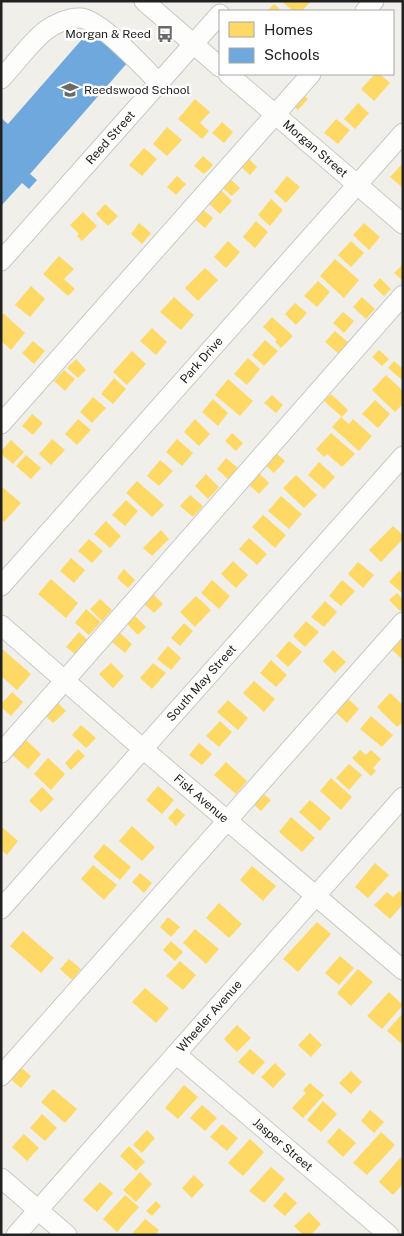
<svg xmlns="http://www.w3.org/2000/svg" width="404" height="1236" viewBox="0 0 404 1236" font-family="'Public Sans',sans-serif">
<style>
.homes{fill:#ffd966}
.schools{fill:#6fa8dc}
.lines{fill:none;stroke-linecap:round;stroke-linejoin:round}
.minor-casing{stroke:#c8c8c6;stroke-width:21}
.minor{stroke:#fdfdfc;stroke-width:19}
.labels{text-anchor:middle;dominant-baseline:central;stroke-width:5;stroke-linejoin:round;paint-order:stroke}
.poi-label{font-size:12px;fill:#212121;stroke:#fff;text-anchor:end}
.street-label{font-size:12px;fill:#212121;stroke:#fff}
</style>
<rect width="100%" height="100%" fill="#f0efea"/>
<path class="homes" d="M281 1H311L302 11H293Z
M274 4 282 11H267Z
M375 74H380L390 83 374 101 361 89Z
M301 92 308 99 298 110 291 103Z
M195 99 210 112 200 123 209 131 202 139 178 119Z
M358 103 369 113 355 129 344 119Z
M336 119 350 130 338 144 324 133Z
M222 122 233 132 224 143 212 133Z
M167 127 182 140 167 156 153 144Z
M144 148 157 159 142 176 129 165Z
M203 156 213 165 204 174 194 166Z
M246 156 257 167 250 175 238 164Z
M403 163V188L390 177Z
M177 176 186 184 176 195 167 187Z
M287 176 300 187 286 203 274 192Z
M228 177 240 188 232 196 220 186Z
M219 188 232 201 220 214 207 202Z
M271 199 283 210 270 226 258 215Z
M105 204 118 216 108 226 96 214Z
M200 207 213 218 205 228 192 217Z
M83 212 97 226 82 241 77 236 79 234 70 225Z
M256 221 268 232 255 248 243 237Z
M139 223 151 233 142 244 131 234Z
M364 223 380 237 369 250 353 235Z
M228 241 240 252 226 268 214 257Z
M351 241 364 253 351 267 338 255Z
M59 256 74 269 64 279 75 289 68 296 43 274Z
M335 259 359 280 344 298 320 276Z
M403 264V281L394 273Z
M205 268 218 280 198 301 185 288Z
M380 278 391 289 384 296 373 286Z
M318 281 330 292 317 307 304 296Z
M31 286 45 299 30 317 15 305Z
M174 297 194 315 181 330 160 312Z
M362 297 375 309 366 319 353 307Z
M295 303 307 313 296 325 285 314Z
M343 312 354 321 344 333 333 323Z
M3 313 25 333 11 350 1 341V316Z
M272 317 293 336 281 348 275 342 277 340 263 327Z
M152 328 167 342 156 355 140 341Z
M335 331 349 343 339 354 325 342Z
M265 340 278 351 264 366 252 355Z
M33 341 45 351 34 364 22 353Z
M379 350 389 359 382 366 372 357Z
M132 351 146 364 127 385 113 372Z
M248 358 260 369 247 385 234 374Z
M76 359 86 370 78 378 67 368Z
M394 361 402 368 403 367V381L388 368Z
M64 370 75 379 65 391 54 381Z
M386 375 403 391V404L395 412 372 390Z
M114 378 126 389 113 404 101 394Z
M228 379 253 401 240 416 215 395Z
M331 394 348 410 342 417 324 401Z
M272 395 283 405 276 413 264 403Z
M93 397 106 408 92 423 80 412Z
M213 399 228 413 218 426 202 412Z
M375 400 390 414 378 428 362 414Z
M32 414 43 423 33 435 22 426Z
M341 417 349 424 353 419 372 436 359 451 332 427Z
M78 419 91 430 77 445 65 434Z
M195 419 210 434 199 446 184 432Z
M232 433 243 443 236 451 225 441Z
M331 433 355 454 342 467 327 454 324 457 316 449Z
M52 439 65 450 51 465 39 454Z
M177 439 193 453 182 466 166 452Z
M11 440 24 452 13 464 1 454V451Z
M274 451 285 461 274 473 263 463Z
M26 455 41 468 31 479 16 466Z
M226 458 239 469 229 480 217 469Z
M160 460 173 471 159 486 147 476Z
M319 462 335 477 324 489 308 475Z
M258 472 269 483 259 494 248 484Z
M206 474 219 487 208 499 195 486Z
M296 475 317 495 304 508 283 488Z
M137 481 164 505 152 517 126 493Z
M1 486 21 503 4 522 1 520Z
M190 495 203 506 193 517 180 506Z
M281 496 302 514 289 529 268 511Z
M126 500 138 511 125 526 112 515Z
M263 515 286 535 275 548 252 527Z
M106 521 121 536 110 548 94 534Z
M393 526 403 535V539L381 562 369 550Z
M161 530 169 539 152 556 143 548Z
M249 538 267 554 257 565 239 549Z
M89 539 103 551 92 563 78 551Z
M71 558 85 570 74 583 60 571Z
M233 561 248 575 236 588 221 574Z
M358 562 374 575 363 588 348 574Z
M124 569 135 580 128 588 117 578Z
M399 571 403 574V590L401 592 389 582Z
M51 579 78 603 66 618 38 594Z
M212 580 230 596 219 609 201 593Z
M342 580 355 591 341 606 329 596Z
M152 593 163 604 154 613 143 603Z
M397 593 403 599V608L400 611 389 600Z
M196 596 211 610 195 627 180 612Z
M100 599 112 610 102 621 90 609Z
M325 601 337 612 324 627 311 617Z
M86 609 101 622 89 635 75 623Z
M135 616 146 627 138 635 127 624Z
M306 621 319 632 305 647 293 636Z
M184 623 193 631 180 646 171 638Z
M79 632 88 640 76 655 66 647Z
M120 633 132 644 125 653 112 642Z
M403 636V660L391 649Z
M289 641 302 652 288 667 276 656Z
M168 646 181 658 171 670 157 659Z
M1 648 31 674 17 690 1 676Z
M333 650 346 662 335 673 323 661Z
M271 660 287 675 276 687 260 673Z
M111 663 124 676 113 688 99 674Z
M153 663 166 673 152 689 140 678Z
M254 681 275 699 264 712 243 693Z
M12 692 23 702 11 716 1 707V704Z
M390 693 403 705V722L397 727 377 707Z
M347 698 359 709 347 723 335 712Z
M54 699 66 711 53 723 41 712Z
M228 700 248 718 238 730 217 712Z
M371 716 393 735 382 747 360 729Z
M220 721 232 732 219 747 206 736Z
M81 725 96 738 86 748 72 735Z
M25 739 41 754 28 769 11 754Z
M199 743 212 754 202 765 189 755Z
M78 749 85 756 71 770 65 763Z
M360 750 366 755 371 750 381 759 373 768 376 771 371 776 352 758Z
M48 758 65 774 51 790 34 774Z
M226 762 247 781 236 794 214 775Z
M349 764 362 775 349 790 336 778Z
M331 778 352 797 341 810 320 791Z
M158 786 174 800 162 814 146 800Z
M42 787 54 799 41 812 29 801Z
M260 791 271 800 261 811 251 802Z
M310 800 331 818 320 831 299 812Z
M177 808 185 815 176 826 168 818Z
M291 817 315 838 302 852 279 832Z
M132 826 155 847 142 861 119 841Z
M3 828 18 841 7 855 1 850V830Z
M104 844 131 867 120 880 93 857Z
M375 863 389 875 368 898 355 887Z
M93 865 117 885 104 900 81 879Z
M252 866 276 886 263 901 240 880Z
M140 873 152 883 144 893 132 882Z
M399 891 403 894V904L390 919 374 905 387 892 393 897Z
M219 903 242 924 229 938 206 918Z
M168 917 180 927 171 937 160 927Z
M317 922 331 934 298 972 283 959Z
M195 929 219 949 206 964 183 943Z
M23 931 54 958 41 973 10 946Z
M171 941 183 952 175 961 163 950Z
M340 956 354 968 339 985 325 973Z
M69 959 81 969 72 980 60 969Z
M180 961 196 975 183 990 166 976Z
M358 969 373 982 351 1006 337 993Z
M145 988 169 1008 156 1023 132 1002Z
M389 992 403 1005 382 1029 367 1016Z
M401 1015 403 1017V1045L387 1031Z
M237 1025 251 1038 237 1052 224 1039Z
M310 1033 322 1045 311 1057 298 1045Z
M250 1049 265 1062 253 1075 238 1062Z
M275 1063 286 1074 273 1088 261 1077Z
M18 1065 31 1076 21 1088 8 1077Z
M351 1071 362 1082 351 1094 339 1083Z
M310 1083 324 1095 303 1118 292 1108 306 1093 303 1090Z
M184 1085 198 1097 178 1119 165 1108Z
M53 1089 77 1109 65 1123 41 1102Z
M323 1101 337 1114 321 1132 307 1120Z
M202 1105 217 1118 205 1131 190 1118Z
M370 1110 384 1122 374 1133 361 1121Z
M42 1114 57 1128 45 1141 30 1128Z
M222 1124 238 1138 227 1151 210 1137Z
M339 1128 356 1143 343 1157 327 1142Z
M147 1130 155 1138 142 1153 133 1145Z
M381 1132 395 1145 367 1175 353 1163Z
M24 1134 39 1148 27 1161 12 1147Z
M250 1139 264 1152 243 1176 228 1163Z
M129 1146 145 1162 136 1171 120 1156Z
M400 1158 403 1160V1184L393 1195 379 1182Z
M271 1167 285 1179 264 1203 249 1191Z
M140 1172 152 1184 136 1202 123 1190Z
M194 1175 204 1185 192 1198 182 1188Z
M100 1182 113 1193 97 1212 83 1200Z
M285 1192 297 1203 285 1216 273 1206Z
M125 1195 139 1207 117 1232 103 1219Z
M156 1201 161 1206 152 1216 146 1211Z
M309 1212 321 1224 311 1235H303L294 1226Z
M145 1219 159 1230 155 1235H131Z"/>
<path class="schools" d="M91 29 128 62 30 174 37 180 29 189 22 183 1 206V118L8 124Z"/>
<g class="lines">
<g class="minor-casing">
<g id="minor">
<path d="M144 1 220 67"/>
<path d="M365 11 374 1"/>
<path id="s1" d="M228 74 403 224"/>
<path d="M1 79C15 64 30 43 45 31 54 24 69 17 81 18 102 21 143 67 159 83"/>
<path id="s2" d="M1 261 220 14"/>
<path d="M1 424 311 74"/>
<path id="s3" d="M1 586 403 133"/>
<path id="s4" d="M1 625 143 749 403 970"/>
<path d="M1 753 403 295"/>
<path id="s5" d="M1 909 403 456"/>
<path id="s6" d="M176 1054 389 1235"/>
<path d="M1 1076 403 622"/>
<path d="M1 1178 67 1235"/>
<path id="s7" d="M16 1235 403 797"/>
</g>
</g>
<use href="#minor" class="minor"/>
</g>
<defs>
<g id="bus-bare" transform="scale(1.35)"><path d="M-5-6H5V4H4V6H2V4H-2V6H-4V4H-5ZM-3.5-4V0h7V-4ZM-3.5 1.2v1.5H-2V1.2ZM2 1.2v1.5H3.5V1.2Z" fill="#696967" stroke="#fff" stroke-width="2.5" paint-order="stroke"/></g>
<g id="school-bare" transform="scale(1.35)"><path d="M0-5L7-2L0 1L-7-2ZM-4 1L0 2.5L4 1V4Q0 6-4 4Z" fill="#696967" stroke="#fff" stroke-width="2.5" paint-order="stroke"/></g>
</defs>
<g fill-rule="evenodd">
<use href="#bus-bare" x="165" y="34"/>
<use href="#school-bare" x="70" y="90"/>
</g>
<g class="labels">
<g class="poi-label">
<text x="151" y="34">Morgan &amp; Reed</text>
<text x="84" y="90" text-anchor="start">Reedswood School</text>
</g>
<g class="street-label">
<text stroke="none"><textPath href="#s2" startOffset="165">Reed Street</textPath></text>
<text stroke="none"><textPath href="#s1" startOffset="115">Morgan Street</textPath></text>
<text stroke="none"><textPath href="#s3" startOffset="302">Park Drive</textPath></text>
<text stroke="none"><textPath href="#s5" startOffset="302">South May Street</textPath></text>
<text stroke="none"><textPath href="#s4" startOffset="265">Fisk Avenue</textPath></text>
<text stroke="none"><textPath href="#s7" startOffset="292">Wheeler Avenue</textPath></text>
<text stroke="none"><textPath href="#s6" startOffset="140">Jasper Street</textPath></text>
</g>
</g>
<rect width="404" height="1236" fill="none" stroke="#212121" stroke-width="5"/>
<rect x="219" y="10" width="175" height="65" fill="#ffffff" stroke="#a6a6a6"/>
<rect x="229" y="22" width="25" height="15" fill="#ffd966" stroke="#a6a6a6"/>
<text x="264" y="35" font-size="15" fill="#212121">Homes</text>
<rect x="229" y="48" width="25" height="15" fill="#6fa8dc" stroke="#a6a6a6"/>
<text x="264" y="60" font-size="15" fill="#212121">Schools</text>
</svg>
